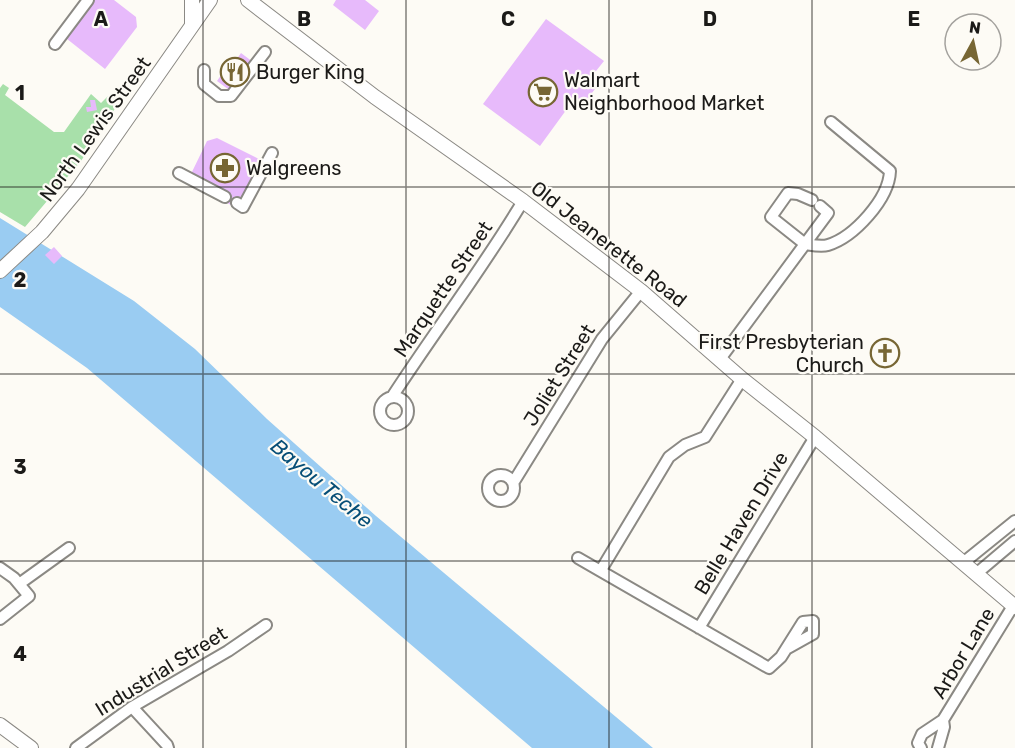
<svg xmlns="http://www.w3.org/2000/svg" width="1015" height="748" viewBox="0 0 1015 748" font-family="Rubik,sans-serif">
<style>
.green{fill:#a8e0aa}
.water{fill:#9accf2}
.building{fill:#e7bafb}
.lines{fill:none;stroke-linecap:round;stroke-linejoin:round}
.minor-casing{stroke:#8b8984;stroke-width:14}
.major-casing{stroke:#8b8984;stroke-width:16}
.minor{stroke:#fff;stroke-width:10}
.major{stroke:#fff;stroke-width:14}
.grid{fill:none;stroke:#1b1a18;stroke-width:1.5;stroke-opacity:0.55}
.labels{text-anchor:middle;dominant-baseline:central;stroke-width:4.5;stroke-linejoin:round;paint-order:stroke}
.poi-label{font-size:20px;fill:#1b1a18;stroke:#fdfbf5;text-anchor:start}
.street-label{font-size:20px;fill:#1b1a18;stroke:#fdfbf5}
.water-label{font-size:21px;font-style:italic;fill:#064e77;stroke:#fdfbf5}
.grid-label{font-size:20px;text-anchor:middle;font-weight:bold;fill:#1b1a18;stroke:#fdfbf5;stroke-width:4.5;stroke-linejoin:round;paint-order:stroke}
</style>
<rect width="100%" height="100%" fill="#fdfbf5"/>
<path class="green" d="M3 84 9 88 5 95 54 132H64L91 94 101 103 108 96 114 101 116 107 81 161 25 227 0 212V88Z"/>
<path class="water" d="M0 218 134 301 195 349 267 419 376 516 653 748H532L87 368 0 307Z"/>
<path class="building" d="M92 0H114L136 17 137 27 105 69 62 35 66 30 61 26 71 13 77 18Z
M336 0H365L379 11 365 30 333 5Z
M546 19 604 61 592 76 600 82 581 108 572 102 540 146 483 104Z
M241 53 253 62 232 92 217 81 231 61 234 63Z
M90 100H95L97 110 87 112 86 107H91Z
M217 138 261 160 240 202 235 207 223 201 190 176 207 141Z
M54 247 62 256 54 264 45 255Z"/>
<g class="lines">
<g class="minor-casing">
<path id="minor" d="M55 44 88 0
M204 70V84L219 96H231L265 52
M179 173 225 197
M812 200 798 194 788 193 771 217 805 244 828 213 820 206
M237 203 243 207 272 153
M720 359 805 244C812 245 821 247 828 245 854 237 889 199 890 171L831 122
M392 397C435 331 483 268 523 201
M380 411a14 14 0 1 1 28 0a14 14 0 1 1-28 0Z
M488 488a13 13 0 1 1 26 0a13 13 0 1 1-26 0Z
M513 483 602 339 641 291
M578 558 769 668 781 657 803 622 813 621V634L788 648
M963 563 1015 521
M0 568 14 578 29 596 0 619
M601 570 669 457 685 445 705 437 742 379
M976 574 1015 541
M19 584 69 548
M699 628 815 437
M132 707 167 745 168 748
M76 748 132 707 228 651 266 625
M921 748 918 743 922 734 943 720
M938 748 944 727 943 720 1013 606"/>
</g>
<g class="major-casing">
<path id="major" d="M248 0 375 97 523 201 641 291 742 379 815 437 1015 607
M192 25V0
M0 271 42 232 78 189 210 0
M0 725 31 748"/>
</g>
<use href="#minor" class="minor"/>
<use href="#major" class="major"/>
</g>
<path class="grid" d="M203 0V748M406 0V748M609 0V748M812 0V748M0 187H1015M0 374H1015M0 561H1015"/>
<defs>
<g id="restaurant-ring" transform="scale(1.5)"><circle r="9.5" fill="#fdfbf5" stroke="#776634" stroke-width="1.5"/><path d="M-5-6h1v4h1v-4h1v4h1v-4h1v5L-1.5 .5V6h-2V.5L-5-1ZM5-6V6H3V1.5H1.5Q1.5-4 5-6Z" fill="#776634"/></g>
<g id="supermarket-ring" transform="scale(1.5)"><circle r="9.5" fill="#fdfbf5" stroke="#776634" stroke-width="1.5"/><path d="M-6-5.5h2.5l.6 2H6L4.5 2H-2.5L-4.4-4H-6ZM-1.5 3.2a1.3 1.3 0 1 0 .1 0ZM3 3.2a1.3 1.3 0 1 0 .1 0Z" fill="#776634"/></g>
<g id="pharmacy-ring" transform="scale(1.5)"><circle r="9.5" fill="#fdfbf5" stroke="#776634" stroke-width="1.5"/><path d="M-2-6h4v4h4v4h-4v4h-4v-4h-4v-4h4Z" fill="#776634"/></g>
<g id="church-ring" transform="scale(1.5)"><circle r="9.5" fill="#fdfbf5" stroke="#776634" stroke-width="1.5"/><path d="M-1.2-6h2.4v3.5h3.3v2.4h-3.3V6h-2.4V-.1h-3.3v-2.4h3.3Z" fill="#776634"/></g>
</defs>
<g fill-rule="evenodd">
<use href="#restaurant-ring" x="235" y="72"/>
<use href="#supermarket-ring" x="543" y="92"/>
<use href="#pharmacy-ring" x="225" y="168"/>
<use href="#church-ring" x="885" y="353"/>
</g>
<g class="labels">
<g class="poi-label">
<text x="256" y="72">Burger King</text>
<text x="564" y="80">Walmart<tspan x="564" dy="23">Neighborhood Market</tspan></text>
<text x="246" y="168">Walgreens</text>
<text x="864" y="342" text-anchor="end">First Presbyterian<tspan x="864" dy="23">Church</tspan></text>
</g>
<g class="street-label">
<text transform="translate(95 129) rotate(-54)">North Lewis Street</text>
<text transform="translate(609 244) rotate(38)">Old Jeanerette Road</text>
<text transform="translate(443 289) rotate(-56)">Marquette Street</text>
<text transform="translate(559 375) rotate(-58)">Joliet Street</text>
<text transform="translate(741 523) rotate(-59)">Belle Haven Drive</text>
<text transform="translate(963 653) rotate(-59)">Arbor Lane</text>
<text transform="translate(161 671) rotate(-32)">Industrial Street</text>
</g>
<g class="water-label">
<text transform="translate(322 483) rotate(40)">Bayou Teche</text>
</g>
</g>
<g class="grid-label">
<text x="101" y="26">A</text>
<text x="304" y="26">B</text>
<text x="508" y="26">C</text>
<text x="710" y="26">D</text>
<text x="914" y="26">E</text>
<text x="20" y="100">1</text>
<text x="20" y="287">2</text>
<text x="20" y="474">3</text>
<text x="20" y="661">4</text>
</g>
<g transform="translate(973 42) rotate(8)"><circle r="28" fill="#fdfbf5" stroke="#a3a19d" stroke-width="1.5"/>
<path d="M0-4.5L10 22L0 15L-10 22Z" fill="#776634"/>
<text y="-9" font-size="16" font-weight="bold" text-anchor="middle" fill="#1b1a18">N</text>
</g>
</svg>
